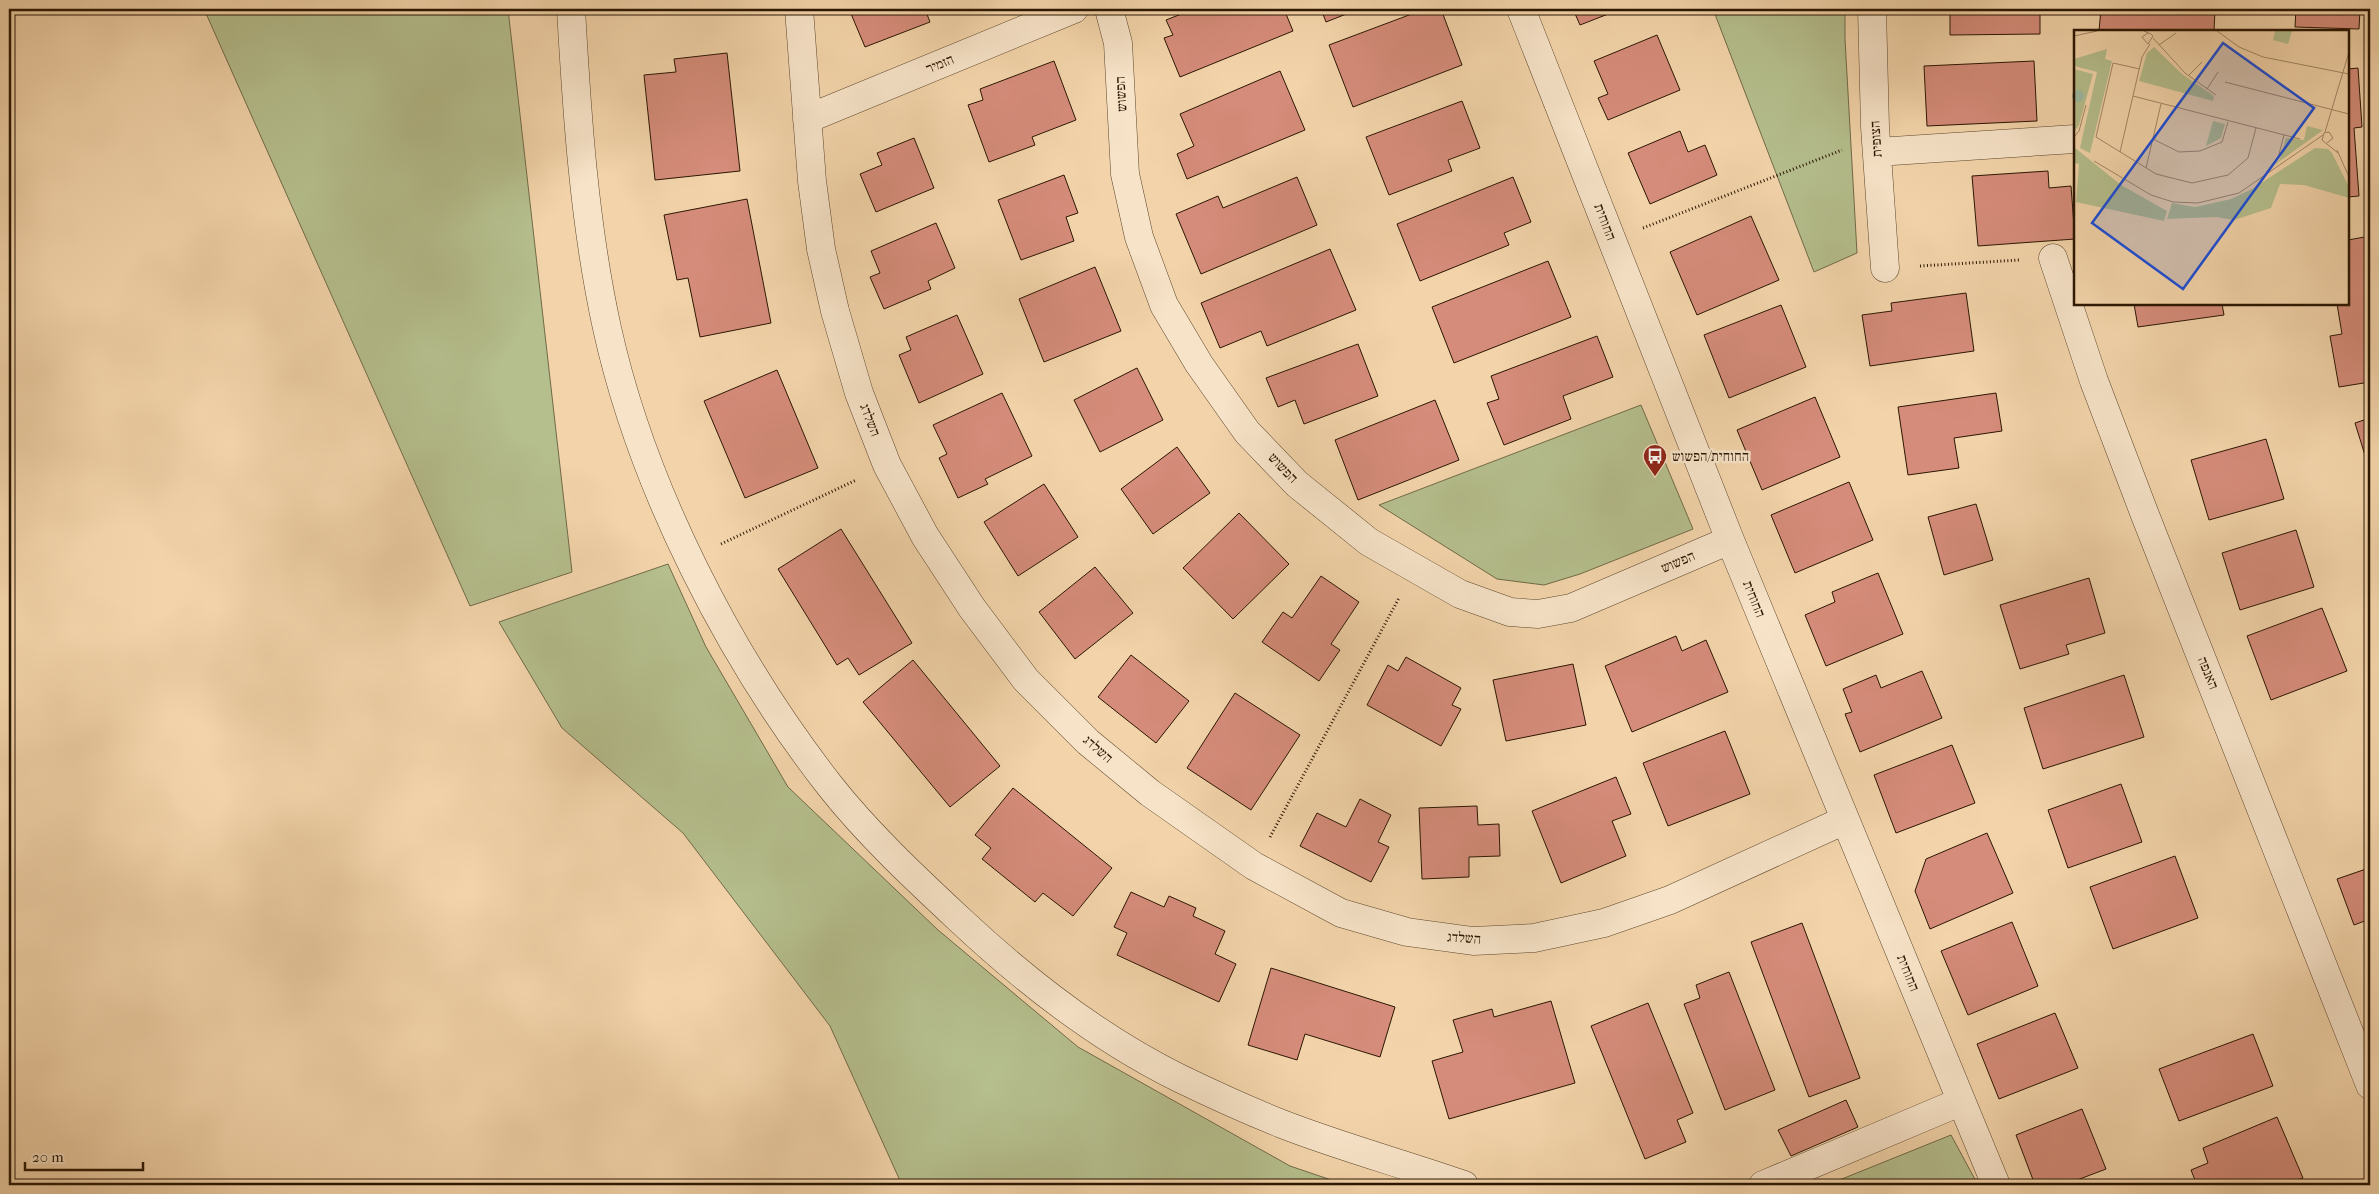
<svg xmlns="http://www.w3.org/2000/svg" width="2379" height="1194" viewBox="0 0 2379 1194" font-family="'IM FELL French Canon','Frank Ruhl Libre',serif">
<style>
.green{fill:#b5be8d;stroke:#706a48}
.building{fill:#d58c7a;stroke:#2b1602}
.lines{fill:none;stroke-linecap:round;stroke-linejoin:round}
.minor-casing{stroke:#5d462c;stroke-width:29}
.path{stroke:#2b1602;stroke-width:3;stroke-dasharray:1 2.5;stroke-linecap:butt}
.minor{stroke:#f7e3c8;stroke-width:28}
.labels{text-anchor:middle;dominant-baseline:central;stroke-width:5;stroke-linejoin:round;paint-order:stroke}
.street-label{font-size:14px;fill:#2b1602;stroke:#f7e3c8}
.poi-label{font-size:14px;fill:#2b1602;stroke:#f7e3c8;text-anchor:start}
.inset-road{fill:none;stroke:#a38867;stroke-width:1}
.view{fill:#1d4ed8;fill-opacity:0.15;stroke:#1d4ed8;stroke-width:2.5}
.inset-edge{fill:none;stroke:#2b1602;stroke-width:2.5}
</style>
<rect width="100%" height="100%" fill="#f3d4aa"/>
<filter id="stains"><feTurbulence type="fractalNoise" baseFrequency=".004" numOctaves="4"/><feColorMatrix values="0 0 0 0 .2 0 0 0 0 .09 0 0 0 0 .02 0 0 0 .5 -.17"/></filter>
<radialGradient id="worn" r=".72"><stop offset=".6" stop-color="#630" stop-opacity="0"/><stop offset="1" stop-color="#630" stop-opacity=".3"/></radialGradient>
<path class="green" d="M204 9H508L572 572 470 606Z
M1713 9H1845V39L1857 253 1814 272Z
M1641 405 1693 529 1580 574 1544 585 1497 579 1379 505Z
M668 564 706 647 788 787 938 930 1078 1047 1290 1166 1346 1185H902L830 1026 683 833 562 728 499 622Z
M1951 1135 1978 1185H1827Z"/>
<path class="building" d="M849 9H925L930 22 865 47Z
M1194 9H1284L1293 31 1180 77 1164 38 1173 35 1166 20Z
M1321 9H1359L1326 22Z
M1425 9H1441L1462 65 1353 107 1329 45Z
M1573 9H1621L1580 25Z
M1950 9H2040V34L1950 35Z
M2101 9H2215L2214 31H2099Z
M2296 9H2360L2359 29 2295 27Z
M1657 35 1680 90 1608 120 1598 98 1608 94 1594 61Z
M727 53 740 171 655 180 644 75 676 72 674 59Z
M1054 61 1076 120 1032 137 1035 145 989 162 968 105 983 100 980 89Z
M2034 61 2037 121 1927 126 1924 66Z
M2358 68 2362 127 2354 128 2359 196 2348 197V69Z
M1280 71 1305 130 1187 179 1177 154 1194 146 1180 114Z
M1462 101 1480 148 1448 160 1452 171 1389 195 1366 137Z
M1680 131 1688 152 1705 145 1717 175 1650 204 1628 153Z
M914 138 934 188 876 212 860 174 882 165 877 153Z
M2048 171 2049 188 2071 186 2075 239 1978 246 1972 176Z
M1064 175 1078 213 1066 217 1074 241 1021 260 998 200Z
M1297 177 1317 225 1201 274 1176 214 1218 196 1223 208Z
M1513 177 1531 222 1504 233 1509 245 1420 281 1397 224Z
M747 199 771 323 700 337 688 278 677 280 664 215Z
M1751 216 1779 280 1697 315 1670 252Z
M936 223 955 268 928 281 931 289 884 309 870 277 880 273 871 251Z
M2370 236V382L2339 387 2330 336 2342 334 2337 304H2348V240Z
M1330 249 1356 310 1267 346 1261 331 1220 348 1201 303Z
M1548 261 1571 317 1454 363 1432 307Z
M1095 267 1121 331 1044 362 1019 299Z
M1966 293 1974 351 1870 366 1862 315 1892 311 1891 303Z
M2134 304H2222L2224 315 2138 327Z
M1781 305 1806 367 1729 398 1704 335Z
M957 315 983 374 919 403 899 355 911 350 906 337Z
M1597 336 1613 377 1563 396 1571 419 1504 445 1487 403 1499 399 1491 376Z
M1358 344 1378 396 1304 424 1295 400 1278 407 1266 378Z
M1137 368 1163 420 1100 452 1074 400Z
M777 370 818 468 745 498 704 401Z
M1002 393 1032 456 985 479 988 484 958 498 939 458 947 454 933 425Z
M1996 393 2002 431 1954 438 1959 468 1908 475 1898 407Z
M1815 397 1840 457 1762 490 1737 430Z
M1435 400 1459 460 1358 500 1335 440Z
M2370 418V464L2368 465 2355 423Z
M2266 439 2284 499 2209 520 2191 460Z
M1177 447 1210 493 1153 534 1121 489Z
M1849 482 1873 540 1795 573 1771 515Z
M1044 484 1078 537 1018 576 984 522Z
M1976 504 1993 560 1944 575 1928 517Z
M1239 513 1289 564 1233 619 1183 568Z
M841 529 912 643 859 675 848 658 837 665 778 569Z
M2296 530 2314 587 2240 610 2222 553Z
M1095 567 1133 613 1075 659 1039 612Z
M1878 573 1903 634 1826 666 1805 615 1835 602 1832 592Z
M1321 576 1359 602 1331 644 1340 650 1319 681 1262 642 1283 612 1292 618Z
M2089 578 2105 633 2066 645 2069 654 2020 669 2000 605Z
M2322 608 2347 671 2271 700 2247 636Z
M1676 636 1682 651 1706 640 1728 692 1632 732 1605 666Z
M1131 655 1189 701 1156 743 1098 697Z
M1406 657 1461 688 1452 705 1461 709 1441 746 1367 705 1388 665 1398 671Z
M913 660 1000 766 950 807 863 702Z
M1573 664 1586 725 1506 741 1493 680Z
M1922 671 1942 718 1860 752 1845 714 1852 712 1843 689 1876 675 1881 688Z
M2124 675 2144 737 2043 769 2024 708Z
M1235 693 1300 735 1251 810 1187 768Z
M1725 731 1750 794 1668 826 1643 763Z
M1952 745 1975 803 1896 833 1874 775Z
M1616 777 1631 814 1612 821 1626 856 1561 883 1532 811Z
M2121 784 2142 842 2068 868 2048 810Z
M1013 788 1112 868 1073 916 1043 893 1035 902 982 859 991 848 975 835Z
M1360 799 1391 815 1378 842 1389 847 1371 882 1300 846 1317 813 1346 827Z
M1477 806 1478 825 1499 824 1500 856 1469 857V877L1422 879 1419 808Z
M1987 833 2013 893 1930 929 1915 891 1926 859Z
M2175 856 2198 918 2113 949 2090 887Z
M2366 869 2370 879V919L2354 925 2337 879Z
M1131 892 1164 907 1169 896 1196 908 1193 916 1225 931 1215 954 1236 964 1219 1002 1117 955 1127 933 1114 927Z
M2012 922 2038 986 1968 1015 1941 951Z
M1802 923 1860 1078 1809 1097 1751 942Z
M1271 968 1395 1007 1380 1057 1305 1034 1297 1060 1248 1045Z
M1729 972 1775 1090 1725 1110 1684 1004 1700 998 1696 985Z
M1551 1001 1575 1083 1449 1119 1432 1061 1463 1052 1453 1020 1492 1009 1494 1017Z
M1648 1003 1693 1113 1677 1120 1686 1142 1645 1159 1591 1026Z
M2055 1013 2078 1068 1999 1099 1977 1044Z
M2253 1034 2273 1086 2179 1121 2159 1069Z
M1846 1100 1858 1127 1791 1156 1778 1130Z
M2082 1109 2106 1169 2064 1185H2035L2016 1135Z
M2277 1117 2303 1178 2285 1185H2197L2191 1170 2208 1163 2203 1148Z"/>
<g class="lines">
<g class="minor-casing">
<path id="minor" d="M571 9C577 115 584 223 607 328 642 487 730 658 830 786 867 833 915 878 959 919 1024 980 1098 1038 1179 1078 1212 1094 1247 1110 1282 1124 1341 1147 1404 1164 1464 1185
M799 9 812 181 821 249 835 311 859 393 887 465 925 536 972 608 1026 680 1088 742 1150 793 1254 866 1341 913 1407 932 1473 941 1534 938 1604 923 1670 900 1845 820
M1109 9 1118 43 1125 174 1139 237 1164 305 1199 364 1247 432 1297 484 1369 542 1460 594 1510 612 1538 614 1571 608 1730 540
M1521 9 1730 540 1996 1185
M1872 9 1875 127 1885 268
M807 119 1074 9
M1877 152 2075 139
M2053 258 2094 381 2145 515 2370 1085
M1763 1185 1960 1102"/>
</g>
<path class="path" d="M1643 228 1842 150
M1920 266 2019 260
M721 544 856 480
M1270 837 1399 598"/>
<use href="#minor" class="minor"/>
</g>
<defs>
<g id="bus-pin" transform="scale(1.25)"><path d="M0 17L-7.5 6A9.5 9.5 0 1 1 7.5 6Z" fill="#8f2418" stroke="#f7e3c8"/><path d="M-5-6H5V4H4V6H2V4H-2V6H-4V4H-5ZM-3.5-4V0h7V-4ZM-3.5 1.2v1.5H-2V1.2ZM2 1.2v1.5H3.5V1.2Z" fill="#fff"/></g>
</defs>
<g fill-rule="evenodd">
<use href="#bus-pin" x="1655" y="456"/>
</g>
<g class="labels">
<g class="street-label">
<text transform="translate(940 64) rotate(-22)">הזמיר</text>
<text transform="translate(1121 94) rotate(-93)">הפשוש</text>
<text transform="translate(1876 139) rotate(-94)">הצופית</text>
<text transform="translate(1605 222) rotate(69)">החוחית</text>
<text transform="translate(870 420) rotate(69)">השלדג</text>
<text transform="translate(1283 468) rotate(46)">הפשוש</text>
<text transform="translate(1678 562) rotate(-23)">הפשוש</text>
<text transform="translate(1754 599) rotate(68)">החוחית</text>
<text transform="translate(2208 673) rotate(68)">האנפה</text>
<text transform="translate(1098 749) rotate(41)">השלדג</text>
<text transform="translate(1464 938) rotate(4)">השלדג</text>
<text transform="translate(1908 973) rotate(68)">החוחית</text>
</g>
<g class="poi-label">
<text x="1672" y="456">החוחית/הפשוש</text>
</g>
</g>
<g transform="translate(2074 30)">
<rect width="275" height="275" fill="#f3d4aa"/>
<path d="M201 1H218L214 14 199 10ZM80 17 108 44 140 66 139 71 65 51 73 23ZM33 19 31 29 38 31 16 123 6 118 23 42 0 36V29ZM0 39 19 44 5 95 0 102ZM139 91 151 94 147 108 132 116ZM233 96 249 100 199 136 206 129 212 108 230 110ZM0 117 47 155 93 181 90 191 2 172 5 134 0 133ZM241 118 254 119 258 123 275 157V168L230 155 206 154 197 178 160 190 142 187 93 189 98 173 121 177 157 169 178 159Z" fill="#b5be8d"/>
<path d="M-2 66a6 6 0 1 1 12 0a6 6 0 1 1-12 0Z" fill="#9db9a3"/>
<path class="inset-road" d="M70 1 77 4 79 6 74 14 68 7 74 3M143 1 165 17 189 27 275 44M0 6 23 1M79 8 111 43 142 65M85 15 102 3M66 39 39 33 22 107 82 144 118 153 154 145 174 128 182 98M114 46 128 32M151 52 275 84M133 59 144 42M59 66 226 109M251 102 275 22M0 107 5 101 12 75M79 109 105 122 126 121 148 112 154 92M253 113 259 108 255 102 250 103 248 110 264 123M263 120 275 147M46 122 68 27 76 14M204 128 210 105M20 131 77 165 99 172 124 173 165 163 249 105M72 138 87 74"/>
<path class="view" d="M149 13 240 78 109 259 18 193Z"/>
<rect width="275" height="275" class="inset-edge"/>
</g>
<rect width="2379" height="1194" fill="none" stroke="#f3d4aa" stroke-width="30"/>
<rect x="10" y="10" width="2359" height="1174" fill="none" stroke="#2b1602" stroke-width="2.5"/>
<rect x="15" y="15" width="2349" height="1164" fill="none" stroke="#2b1602"/>
<path d="M25 1162v8h118v-8" fill="none" stroke="#2b1602" stroke-width="2.5"/>
<text x="32" y="1162" font-size="15" fill="#2b1602" stroke="#f7e3c8" stroke-width="4" paint-order="stroke">20 m</text>
<rect width="100%" height="100%" filter="url(#stains)"/>
<rect width="100%" height="100%" fill="url(#worn)"/>
</svg>
